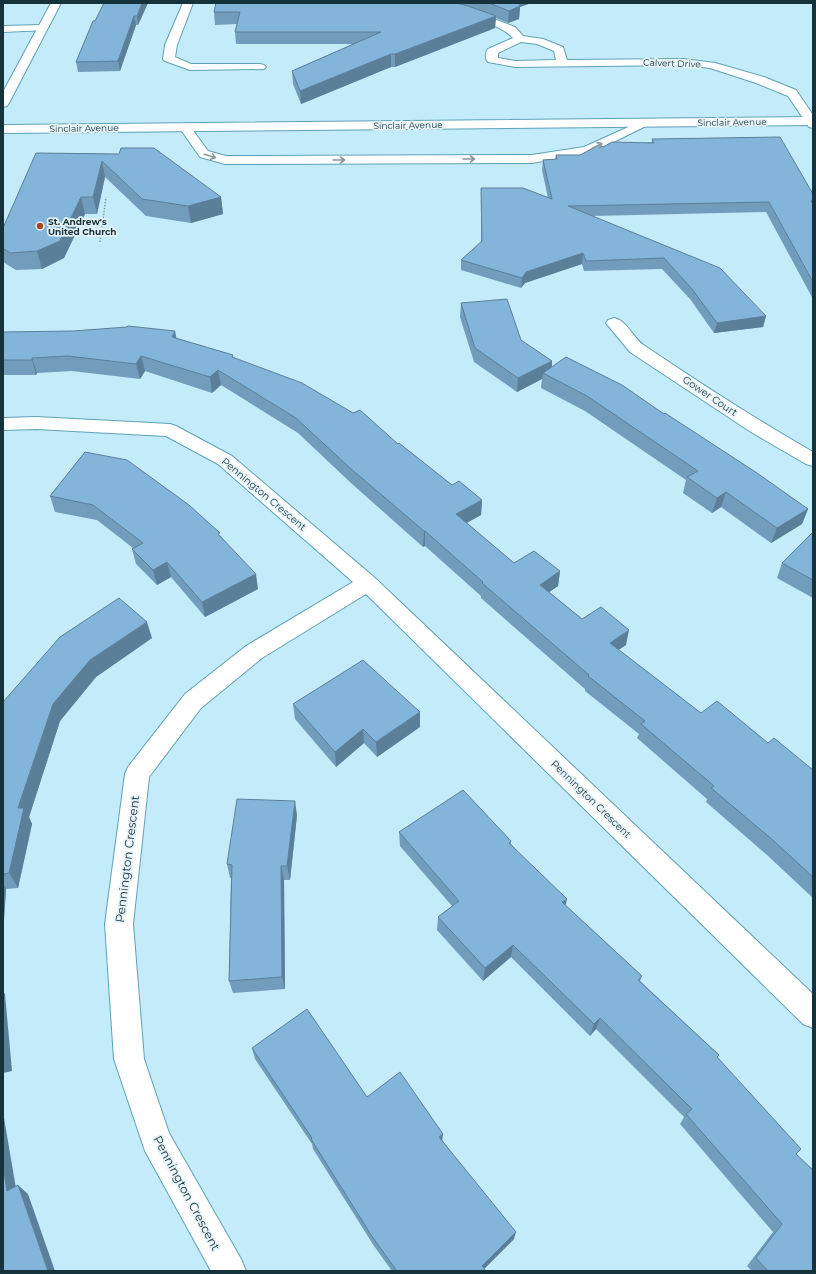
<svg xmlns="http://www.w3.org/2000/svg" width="816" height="1274" viewBox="0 0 816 1274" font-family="Montserrat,sans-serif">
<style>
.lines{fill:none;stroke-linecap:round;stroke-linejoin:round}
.lane-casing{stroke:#5ea1b7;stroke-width:2}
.street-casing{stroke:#5ea1b7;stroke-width:2}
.secondary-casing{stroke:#5ea1b7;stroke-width:2}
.path{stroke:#7da0ab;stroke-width:1.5;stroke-dasharray:1.5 1.5;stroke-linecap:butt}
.lane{fill:#fff;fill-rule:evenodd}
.street{fill:#fff;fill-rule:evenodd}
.secondary{fill:#fff;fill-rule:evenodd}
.wall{fill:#719cbc}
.shaded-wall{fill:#5c7f99}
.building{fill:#83b5db;stroke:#5c7f99}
.oneway{stroke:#8a989d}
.poi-dot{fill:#ac471a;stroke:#e6f3f8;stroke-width:1.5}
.labels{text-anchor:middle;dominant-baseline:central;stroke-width:3.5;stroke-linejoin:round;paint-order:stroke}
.far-street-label{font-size:9px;fill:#16323b;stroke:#e6f3f8}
.far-poi-label{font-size:9px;font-weight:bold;fill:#16323b;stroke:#e6f3f8;text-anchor:start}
.street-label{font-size:10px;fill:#16323b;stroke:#e6f3f8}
.near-street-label{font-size:12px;fill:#16323b;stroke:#e6f3f8}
</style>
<rect width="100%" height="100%" fill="#c4ebf9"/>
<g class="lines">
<g class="lane-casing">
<path id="lane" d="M42 25 47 28 46 30 3 32V26Z
M644 120 648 121 650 123 648 125 591 153 532 163 225 164 200 157 179 127 181 125H189L208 151 226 156 532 155 584 147Z"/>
</g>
<g class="street-casing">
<path id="street" d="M183 3H193L177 45 175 57 191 64H260L264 65 266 67 264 69 190 70 165 61 163 59 165 45Z
M416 3H441L478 13 515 27 523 36 543 39 563 47 567 60 683 59 715 63 764 77 796 90 813 115V128L809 127 788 96 756 83 710 68 683 65 515 67 488 62C485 59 485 52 488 49L513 38C496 19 443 11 417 5ZM521 42 537 44 554 51 556 60 515 61 498 58V53Z
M614 318C628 321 633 339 645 346 700 383 755 419 813 452V466L806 464 751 432 630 352 606 323 608 320Z
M36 417 170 424 176 426 232 456 375 578 813 994V1028L803 1024 366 594 262 658 201 708 149 777 133 924 144 1059 169 1133 241 1259 246 1271H211L145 1151 114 1059 105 924 125 774 128 767 185 694 246 646 353 582 218 464 166 436 36 429 3 430V418Z"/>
</g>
<g class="secondary-casing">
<path id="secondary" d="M51 3H61L9 103 7 106 3 107V92Z
M813 117V125L3 133V125Z"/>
</g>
<path class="path" d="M100 242 106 197"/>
<use href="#lane" class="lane"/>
<use href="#street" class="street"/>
<use href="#secondary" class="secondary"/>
</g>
<path class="wall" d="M148 3 138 25H136L120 71 78 72 76 62 95 21Z
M216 3H531L520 7 519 19 508 23 496 18 495 28 395 67H391L301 104 293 84 292 71 353 44H236L235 32 237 24 215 25 214 12Z
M652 139 813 194V299L766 212 592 216 766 316 763 327 714 333 690 299 662 269 584 271 582 264 525 283 521 288 461 270V260L481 242V188L548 198 542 170 543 160 555 159 556 155H580L603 147 652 142Z
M36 153 119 154 221 197 223 214 191 223 146 216 105 177 97 214H85L64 258 42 269 16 270 3 262V228Z
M461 303 552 361V367L664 414 808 509 802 524 771 543 721 507 712 513 683 493 686 480 585 411 541 388 542 379 517 392 474 362 460 317Z
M3 332 176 338 233 355V357L398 444 452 485 482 500 481 515 467 523 514 563 560 571 558 586 549 592 582 619 626 645 618 650 701 713 768 743 813 770V898L767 855 706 802 707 799 637 738 639 734 585 691V689L481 598V596L425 546 423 547 351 483 298 433 221 385 212 393 145 371 140 379 72 371 37 373 36 375H3Z
M85 452 221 536 258 589 205 617 171 577 157 585 136 564 132 549 133 548 97 520 55 512 50 496Z
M813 532V598L777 578 782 563Z
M152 638 96 677 60 721 29 817 32 824 18 888 6 889 3 934V702Z
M293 704 420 727 377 757 364 743 336 767 295 719Z
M297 815 290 880H284L285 989 233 993 229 981 231 878H230L227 864Z
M399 832 511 841V844L565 905 642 976 640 981 719 1055 717 1058 796 1154 813 1271H752L747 1266 773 1232 680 1124 684 1117 596 1029 590 1036 511 957 483 981 437 930 438 917 452 906 400 846Z
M252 1048 367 1097 443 1141 514 1239 484 1269 486 1271H392L374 1246 313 1149 312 1144 255 1059Z"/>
<path class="shaded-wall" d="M142 3H148L138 25 137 16Z
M517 3H531L520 7 519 19 508 23 509 11Z
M134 16 136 25 120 71 118 61Z
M496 16 495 28 395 67V54Z
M391 54V67L301 104 300 91Z
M102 161 105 177 97 214 93 197Z
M81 197 85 214 64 258 42 269 37 251Z
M221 197 223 214 191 223 188 206Z
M583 253 582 264 525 283 521 288 522 278 526 272Z
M766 316 763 327 714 333 717 323Z
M175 331 178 346 172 337Z
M141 356 145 371 140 379 136 364Z
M32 358 37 373 36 375 32 360Z
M552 361 551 375 543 373 542 379 517 392 518 378Z
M218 370 221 385 212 393 210 377Z
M726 492 721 507 712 513 717 498Z
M482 500 481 515 455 529 456 514Z
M808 509 802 524 771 543 777 528Z
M424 531H425V546L423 547Z
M167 562 171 577 157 585 153 570Z
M560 571 558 586 538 600 540 585Z
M256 574 258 589 205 617 202 602Z
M147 622 152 638 96 677 60 721 29 817 32 824 18 888 9 873 18 808 53 704 90 660Z
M629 630 626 645 606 658 610 643Z
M420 712V727L377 757 376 742Z
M363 729 364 743 336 767 335 752Z
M295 801 297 815 290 880 287 866Z
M281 866 284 880 285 989 282 977Z
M3 883 6 889 3 934Z
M567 899 564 912 562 902Z
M513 945 511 957 483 981 485 968Z
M3 991 5 994 12 1071 3 1073Z
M600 1018 596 1029 590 1036 594 1024Z
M3 1112 18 1200 7 1191 3 1165Z
M443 1134 442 1143 439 1137Z
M18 1185 28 1194 55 1271H48Z
M516 1232 514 1239 482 1271V1266Z"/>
<path class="building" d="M104 3H142L137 16H134L118 61 76 62 93 21H95Z
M216 3H456L468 6 496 16 395 54H391L300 91 292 71 381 32H235L240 12H214Z
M489 3H519L520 6 509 11Z
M780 137 813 194V201H811L813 204V282L769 202 568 206 720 268 766 316 717 323 692 289 664 258 586 261 583 253 526 272 522 278 461 260 482 241 481 188H523L552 199 543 160 557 159 556 155H580L599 145 603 147 612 142 654 143 652 139Z
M121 148H154L221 197 188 206 142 199 102 161 93 197H81L60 241 37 251 10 253 3 248V228L36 153 119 154Z
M507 299 521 340 552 361 518 378 475 348 461 303Z
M128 326 175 331 172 337 233 355 232 357 302 383 353 413 360 410 398 444 399 443 452 485 459 481 482 500 456 514 514 563 534 551 560 571 540 585 582 619 601 607 629 630 610 643 701 713 717 701 768 743 774 738 813 770V877L774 841 711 788 714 786 641 724 645 721 588 676 589 675 482 583 483 582 425 531H424L350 468 296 418 218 370 210 377 141 356 136 364 68 356 32 358V360H3V332L73 331 127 327Z
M566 357 622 385 664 414 665 413 757 473 808 509 777 528 726 492 717 498 687 477 698 471 587 396 543 373Z
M85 452 127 460 189 505 220 533 218 534 256 574 202 602 167 562 153 570 132 549 143 543 93 505 50 496Z
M813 532V580L782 563Z
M119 598 147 622 90 660 53 704 18 808H24L9 873 3 874V702L60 637Z
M363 660 420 712 376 742 363 729 335 752 293 704Z
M463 790 511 841 509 843 567 899 562 902 642 976 638 980 719 1055 717 1057 801 1149 796 1154 813 1170V1271H768L756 1258 782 1224 686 1114 692 1109 600 1018 594 1024 513 945 485 968 438 917 459 901 399 832Z
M237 799 295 801 287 866H281L282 977 229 981 232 865 227 864Z
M307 1009 367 1097 400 1072 443 1134 439 1137 516 1232 482 1266 486 1271H397L373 1238 311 1139 312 1138 252 1048Z
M3 1165 7 1191 18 1185 48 1271H3Z"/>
<defs><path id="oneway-shaft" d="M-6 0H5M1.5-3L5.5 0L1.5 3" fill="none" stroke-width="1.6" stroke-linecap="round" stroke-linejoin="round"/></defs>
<g class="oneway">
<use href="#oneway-shaft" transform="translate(597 146) rotate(-26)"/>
<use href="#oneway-shaft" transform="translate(210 156) rotate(18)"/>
<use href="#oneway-shaft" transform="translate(469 159)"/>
<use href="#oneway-shaft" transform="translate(339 160)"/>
</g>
<circle class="poi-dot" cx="40" cy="226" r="4"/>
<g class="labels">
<g class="far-street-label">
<text transform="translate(672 63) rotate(2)">Calvert Drive</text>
<text transform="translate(732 122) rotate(-1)">Sinclair Avenue</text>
<text transform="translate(408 125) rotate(-1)">Sinclair Avenue</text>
<text transform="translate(84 128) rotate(-1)">Sinclair Avenue</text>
</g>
<g class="far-poi-label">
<text x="48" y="221">St. Andrew's<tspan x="48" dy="10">United Church</tspan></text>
</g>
<g class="street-label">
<text transform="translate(710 396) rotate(34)">Gower Court</text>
<text transform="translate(264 494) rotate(40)">Pennington Crescent</text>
<text transform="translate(591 799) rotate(44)">Pennington Crescent</text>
</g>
<g class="near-street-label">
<text transform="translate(127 859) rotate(-83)">Pennington Crescent</text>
<text transform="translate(187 1193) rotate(62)">Pennington Crescent</text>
</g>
</g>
<rect width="816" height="1274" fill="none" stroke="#16323b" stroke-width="8"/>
</svg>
